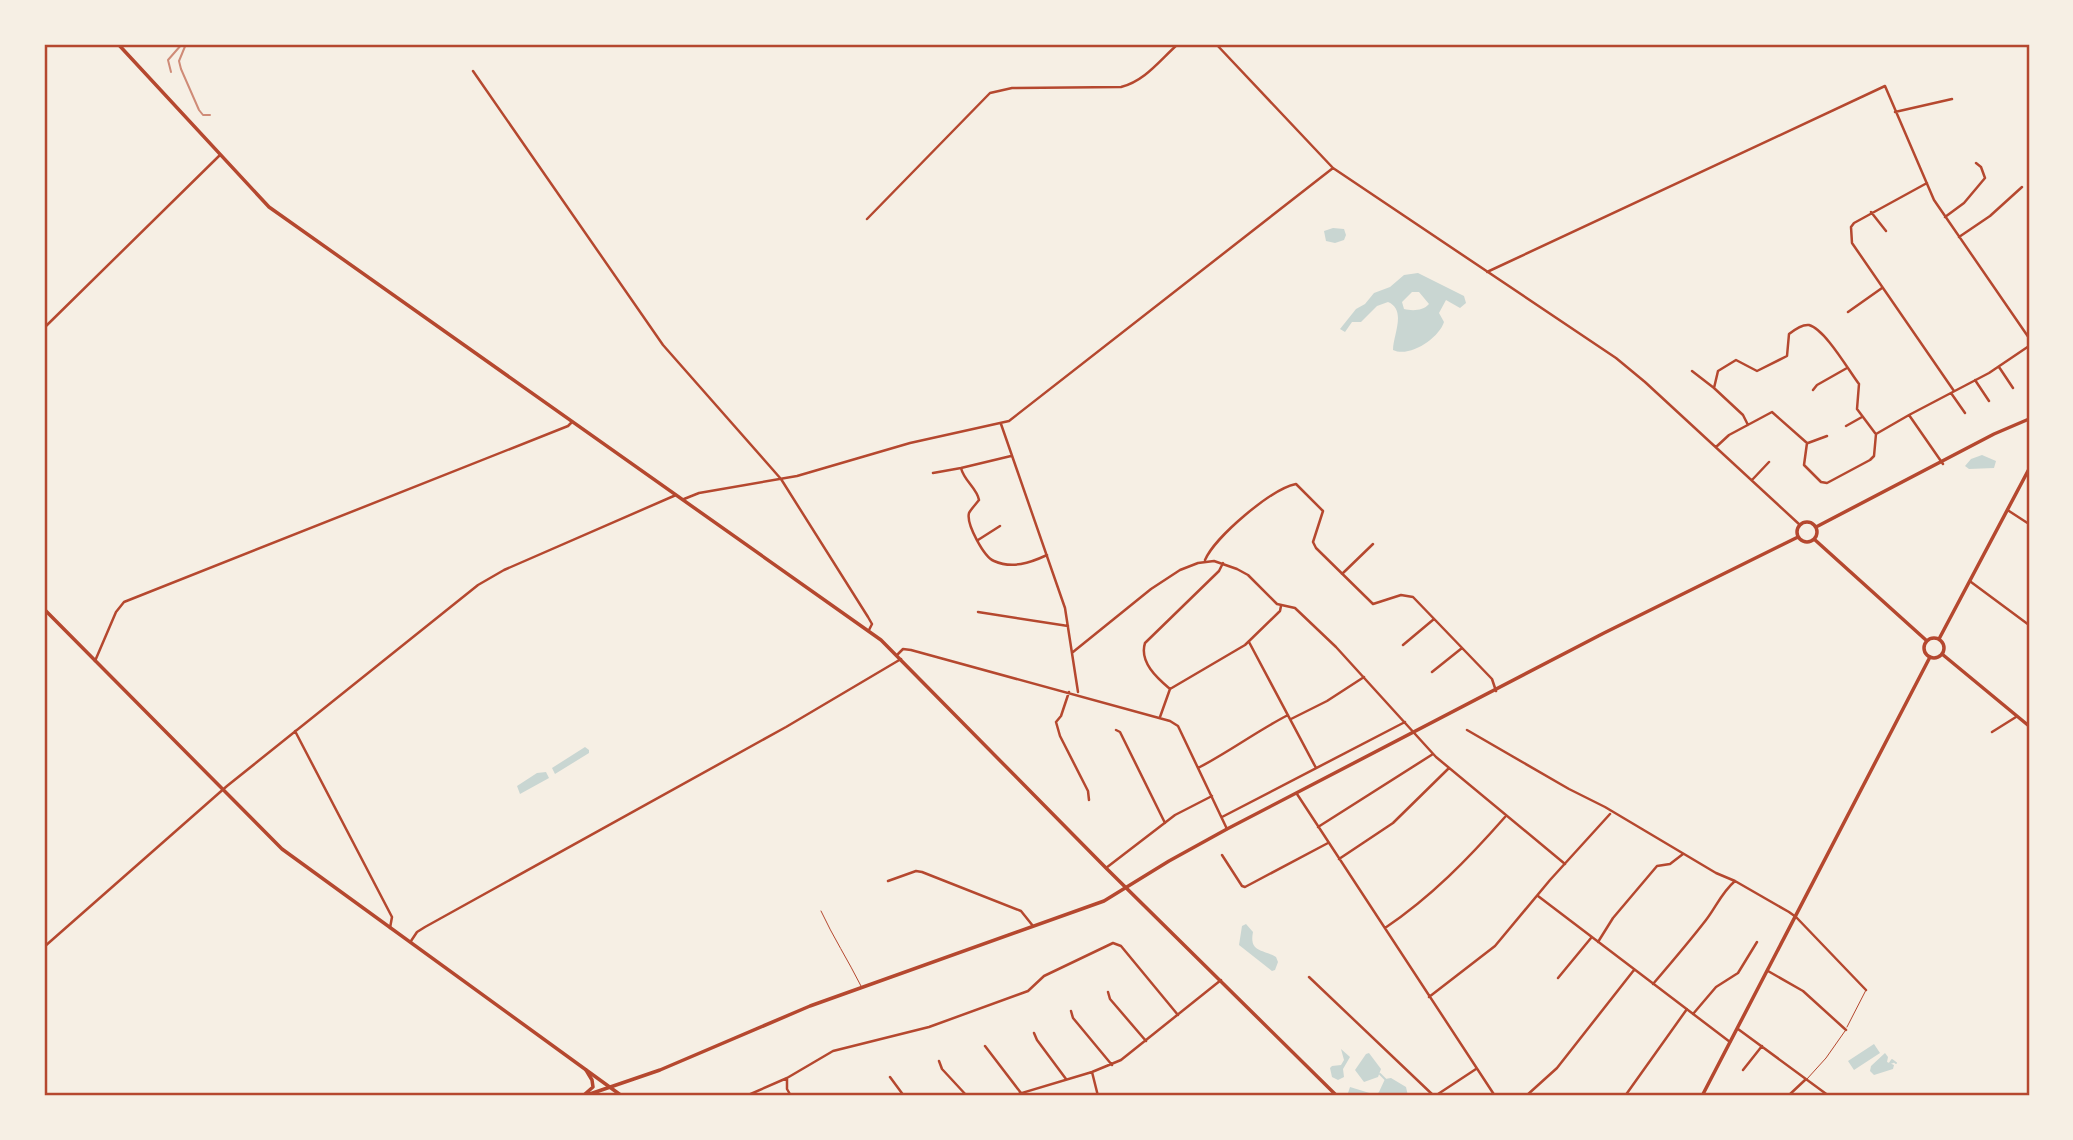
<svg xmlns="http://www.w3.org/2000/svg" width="2073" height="1140" viewBox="0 0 2073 1140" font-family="Inter,sans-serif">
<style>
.water{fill:#c9d6d2;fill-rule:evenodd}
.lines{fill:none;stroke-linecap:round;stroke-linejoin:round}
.stream{stroke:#c9d6d2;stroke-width:2}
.service{stroke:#b5482f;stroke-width:1}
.minor{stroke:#b5482f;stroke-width:2.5}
.tertiary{stroke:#b5482f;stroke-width:3.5}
.secondary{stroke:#b5482f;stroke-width:3.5}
.rail{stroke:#cf8b77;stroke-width:2}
.neatline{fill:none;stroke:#b5482f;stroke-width:2.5}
</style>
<rect width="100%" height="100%" fill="#f6efe4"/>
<path class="water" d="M1333 228 1344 229 1346 235 1344 240 1335 243 1326 241 1324 231Z
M1418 273 1464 296 1466 303 1460 308 1446 300 1439 313 1444 322C1439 338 1410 358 1393 350 1393 335 1407 310 1388 302L1377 306 1361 322H1352L1345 332 1340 329 1356 309 1365 304 1374 293 1390 287 1404 275ZM1412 292H1419L1429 304C1423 311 1412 311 1404 309L1402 302Z
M1982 455 1996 461 1994 468 1969 469 1965 466 1971 459Z
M585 747 589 750V753L555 774 552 768Z
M546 772 549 778 520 794 517 786 537 773Z
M1246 924 1253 932C1249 952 1262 949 1276 957L1278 962 1275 970 1272 971 1239 945 1242 926Z
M1874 1044 1880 1053 1854 1070 1848 1061Z
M1341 1049 1350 1057 1343 1069 1344 1077 1338 1080 1332 1077 1330 1068 1332 1066 1341 1065 1344 1060Z
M1369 1053 1381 1069 1378 1077 1364 1082 1355 1070 1366 1054Z
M1885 1053 1888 1057 1887 1062 1894 1065 1893 1069 1874 1075 1870 1071 1871 1066Z
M1391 1078 1406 1087 1408 1096H1351L1348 1093 1350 1087 1376 1095 1379 1092 1385 1079Z"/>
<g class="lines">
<path class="stream" d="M1893 1062 1890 1063 1892 1060 1896 1063
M1380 1074 1385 1079"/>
<path class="service" d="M821 911C833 937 848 960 861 986
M1847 1027 1866 990
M1807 1079 1826 1058 1845 1031"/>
<path class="minor" d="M1216 44 1333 168 1616 358 1645 382 1800 525
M473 71 663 345 781 479 868 617 872 624 869 630
M1895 112 1952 99
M1927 183 1854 223 1851 227 1852 243 1954 391
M1871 212 1886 231
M1945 217 1964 203 1985 178 1981 167 1976 163
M867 219 990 93 1012 88 1121 87C1145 81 1160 60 1178 44
M1959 237 1990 216 2022 187
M1487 272 1885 86 1934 200 2029 338
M1848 312 1882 288
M44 328 220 155
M1999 367 2013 388
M1692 371 1714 388
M1975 380 1989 401
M1813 390 1817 385 1847 368
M1951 393 1965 413
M1909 415 1989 373 2029 346
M1001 424 1065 608 1078 692
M1748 425 1743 415 1714 388 1718 371 1736 360 1757 371 1787 356 1789 334C1794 330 1802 324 1809 325 1825 329 1849 371 1859 384L1857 409 1875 433
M1846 426 1862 417
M1808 443 1827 436
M1716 447 1729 435 1772 412 1807 443 1804 465 1821 482 1827 483 1870 460 1874 456 1876 434 1909 415 1943 464
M1011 456 961 468C964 481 977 488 979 500 976 504 971 509 969 513 966 524 984 557 994 561 1012 569 1030 563 1047 555
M933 473 961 468
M1752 480 1769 462
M684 499 699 493 797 476 910 443 1009 421 1333 168
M2009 511 2029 524
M978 540 1000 526
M1205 560C1215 537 1271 489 1296 484L1323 511 1313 542 1316 548 1373 604 1401 595 1413 597 1492 679 1496 691
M1342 574 1373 544
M1971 582 2029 625
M978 612 1068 626
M1249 642 1316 768
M1403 645 1434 619
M1073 652 1151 589 1180 570 1198 563 1214 561 1237 569 1248 575 1277 604 1295 608 1336 647 1436 757 1565 864
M897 655 903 649 911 650 1170 721 1178 726 1227 829
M95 661 116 612 124 602 568 426 572 422
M1432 672 1462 648
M1170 689C1157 678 1139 662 1145 643L1219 571 1223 563
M1069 692 1061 716 1056 722 1060 736 1088 791 1089 800
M1160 717 1170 689 1245 645 1280 611 1281 606
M1291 719 1327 701 1364 677
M1116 730 1120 732 1165 823
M1467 730 1569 789 1605 807 1716 873 1735 881 1789 912 1796 917 1866 990
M295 731 392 917 390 928
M1992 732 2016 717
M1198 768C1229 752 1257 731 1288 715
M1297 794 1495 1096
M1222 817 1405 722
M1318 827 1433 754
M1222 855 1242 886 1245 887 1328 843
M1339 859 1393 823 1449 768
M1106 868 1175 815 1212 796
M888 881 916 871 922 872 1021 911 1033 926
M1538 896 1730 1042
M1385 928C1431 897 1468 859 1505 817
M411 941 417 932 425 927 786 727 901 659
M1598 942 1613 918 1657 866 1670 864 1683 854
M44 947 227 786 478 585 504 570 676 495
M1768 971 1803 991 1846 1030
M1309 977 1434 1096
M1558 978 1591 938
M1653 984C1671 963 1689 942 1706 920 1716 907 1722 892 1735 881
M1108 992 1110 999 1146 1041
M1429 997 1495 946 1550 880 1610 814
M1071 1011 1073 1018 1112 1065
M1693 1014 1716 987 1738 973 1757 942
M1738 1029 1829 1096
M1034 1033 1037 1040 1066 1079
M985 1046 1021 1093
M939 1061 942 1069 967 1096
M1743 1070 1762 1046
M1092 1072 1098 1096
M890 1077 904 1096
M787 1078V1089L791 1096
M840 1095 841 1096
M746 1096 787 1078 833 1051 929 1027 1028 991 1044 976 1113 943 1121 946 1178 1015
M1012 1096 1092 1072 1121 1060 1221 980
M1435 1096 1476 1069
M1526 1096 1557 1068 1634 970
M1625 1096 1687 1009
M1788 1096 1805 1080"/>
<path class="tertiary" d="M118 44 269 207 881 640 1106 868 1337 1096
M44 609 282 849 622 1096
M1939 639 2029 469
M1702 1096 1930 657"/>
<path class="secondary" d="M1797 532a10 10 0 1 1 20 0a10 10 0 1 1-20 0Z
M1816 527 1994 434 2029 419
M1814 539 1927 641
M1924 648a10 10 0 1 1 20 0a10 10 0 1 1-20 0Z
M1942 654 2029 726
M585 1094 593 1087 592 1080 586 1070
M584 1096 660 1070 810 1006 1104 901 1169 861 1227 829 1604 633 1798 537"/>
<path class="rail" d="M186 44 179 61 181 69 199 110 203 115H210
M171 72 168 60 182 44"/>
</g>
<rect width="2073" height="1140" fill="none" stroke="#f6efe4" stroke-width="91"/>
<rect x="46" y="46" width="1982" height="1048" class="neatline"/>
</svg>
